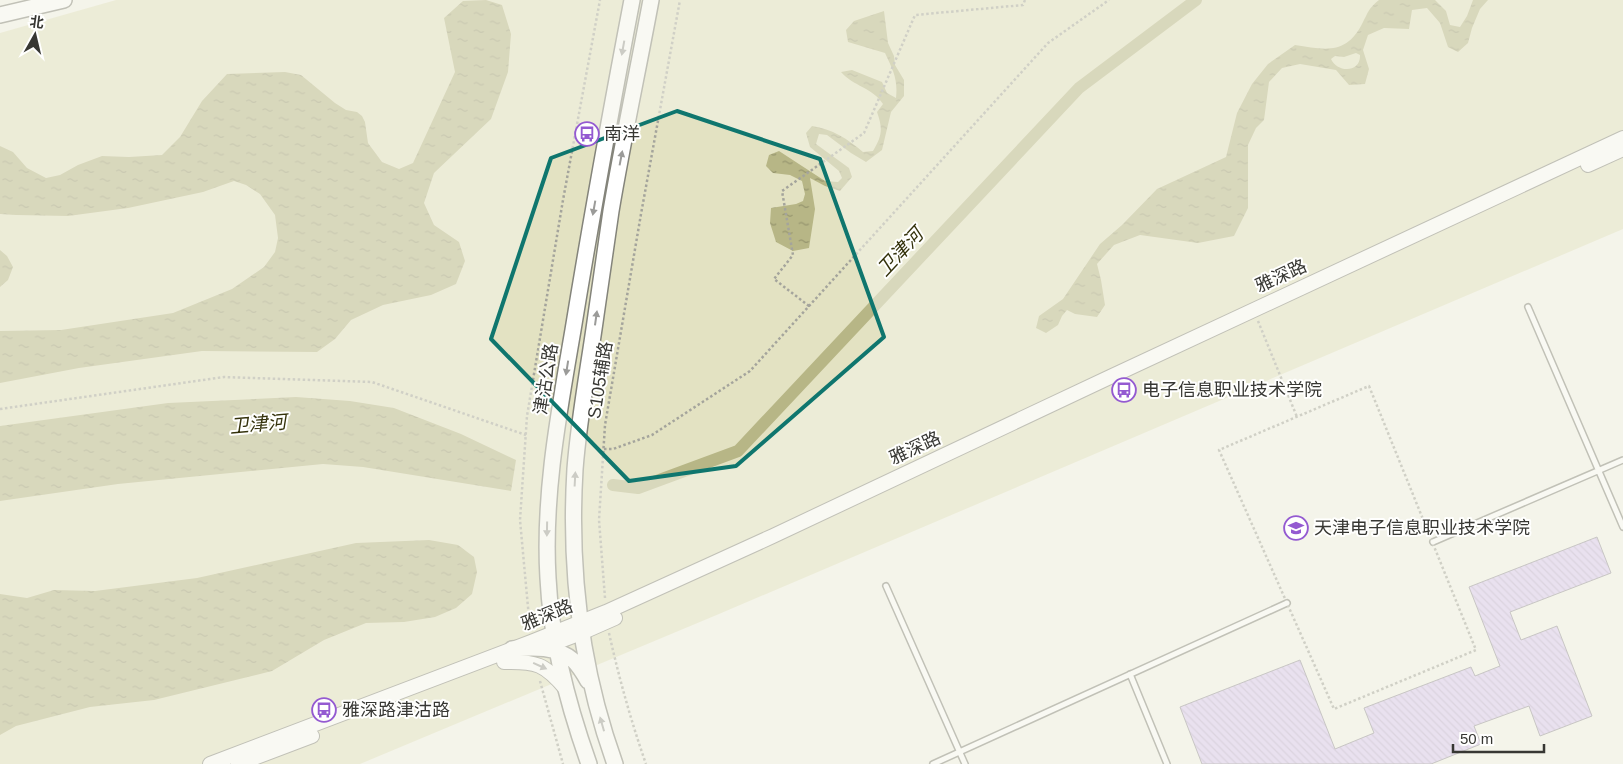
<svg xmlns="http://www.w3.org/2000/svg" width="1623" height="764" viewBox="0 0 1623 764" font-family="Arial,'Noto Sans SC',sans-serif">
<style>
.green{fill:#e3e2c2}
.water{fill:url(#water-ripples);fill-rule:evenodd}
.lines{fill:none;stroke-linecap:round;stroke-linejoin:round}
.canal{stroke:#b7b686;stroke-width:12}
.building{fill:url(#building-back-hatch);stroke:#928e97}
.lane-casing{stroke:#84847b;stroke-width:8}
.secondary-casing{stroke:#84847b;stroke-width:16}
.primary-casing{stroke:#84847b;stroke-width:18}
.path{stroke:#a4a49c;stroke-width:2.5;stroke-dasharray:2.5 2.5;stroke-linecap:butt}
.lane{stroke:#fff;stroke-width:5}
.secondary{stroke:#fff;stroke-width:14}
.primary{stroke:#fff;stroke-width:15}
.oneway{fill:#9b9b99}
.marked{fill:none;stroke:#0f766e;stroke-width:4;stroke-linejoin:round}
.labels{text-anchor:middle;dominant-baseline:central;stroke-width:4;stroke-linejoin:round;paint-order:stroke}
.poi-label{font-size:18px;fill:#373733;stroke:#fffffe;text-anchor:start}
.street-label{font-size:18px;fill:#373733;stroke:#fffffe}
.water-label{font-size:19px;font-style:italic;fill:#34320b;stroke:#fffffe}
</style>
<defs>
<pattern id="water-ripples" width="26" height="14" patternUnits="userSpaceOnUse" patternTransform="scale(1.25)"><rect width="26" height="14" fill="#b7b686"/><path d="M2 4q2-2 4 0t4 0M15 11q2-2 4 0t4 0" fill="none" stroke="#96956e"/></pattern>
<pattern id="building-back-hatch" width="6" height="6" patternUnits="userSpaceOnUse" patternTransform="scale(1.25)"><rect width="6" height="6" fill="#dcc9f6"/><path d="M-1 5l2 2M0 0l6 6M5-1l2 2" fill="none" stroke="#bdadd3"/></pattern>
</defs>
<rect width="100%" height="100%" fill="#f4f4ea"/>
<path class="green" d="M116 0H1623V229L719 614 360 764H0V33Z"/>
<path class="water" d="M486 0 502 5 511 34 508 72 491 119 434 173 424 203 434 225 459 242 465 261 456 284 431 295 383 305 351 320 335 339 317 352 202 351 79 368 0 383V331L61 330 173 313 232 289 264 267 275 252 278 238 275 215 260 194 246 185 234 181 203 192 128 208 68 216 16 215 0 214V146L13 152 27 168 46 178 60 175 78 165 102 156 129 157 162 155 180 137 202 101 227 74 285 72 301 75 335 103 346 110 357 112 362 116 365 122 368 143 382 162 399 169 413 163 455 72 444 18 463 1Z
M1379 0H1435L1446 11 1450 25 1460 27 1467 16 1473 0H1488L1480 9 1472 28 1468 43 1458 52 1448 47 1440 23 1427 8 1412 10 1409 29 1384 28 1368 35 1363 50 1369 69 1365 84 1349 85 1336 70 1300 64 1282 68 1269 82 1264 120 1256 128 1248 145V208L1234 236 1198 243 1140 235 1114 245 1097 264 1101 280 1105 305 1097 317 1075 314 1067 310 1062 316 1058 325 1046 333 1036 328 1039 316 1063 299 1100 244 1122 225 1157 189 1226 157 1237 113 1252 84 1268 64 1295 45C1326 50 1347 55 1363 22 1369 11 1368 9 1379 0ZM1356 53 1360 55C1361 73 1337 73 1331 59L1335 56 1344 57Z
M884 11 888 43 894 56 895 65 904 80V96L891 112 882 150 866 162 851 153 827 135 819 134 816 144 849 168 852 177 840 191 825 186 810 178 815 209 809 248 793 251 776 242 770 223 771 208 796 204 803 201 805 194 802 181 790 175 773 173 766 166 769 155 779 151 825 181 838 182 842 178 839 171 810 147 806 133 812 126C832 129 848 139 863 152L873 151C882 136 883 129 877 112L883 104C873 88 853 86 841 72L852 70 882 82 887 93 896 98C898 79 893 70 885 53L848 42 846 30 854 21Z
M0 250 7 256 13 267 8 280 0 287Z
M296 397 350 401 394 408 461 434 516 460 511 491 363 467 323 464 118 484 0 501V426L168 403Z
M429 540 458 545 474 557 477 572 472 594 456 608 435 617 404 622 366 623 324 640 272 671 154 700 90 707 16 726 0 735V594L27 598 54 590 95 591 197 578 356 543Z"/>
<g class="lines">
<path class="canal" d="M613 485 638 488 738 451 1079 88 1196 0"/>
</g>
<path class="building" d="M1597 537 1611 573 1510 612 1521 640 1557 626 1592 716 1540 736 1529 706 1474 726 1481 744 1431 764H1202L1180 707 1300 660 1335 749 1374 733 1364 708 1471 667 1475 676 1500 666 1469 587Z"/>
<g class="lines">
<g class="lane-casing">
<path id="lane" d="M1528 307 1623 527
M1433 542 1623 460
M886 586 965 764
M1130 674 1167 764
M933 764 1287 603"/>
</g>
<g class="secondary-casing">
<path id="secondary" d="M1588 165 1623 149
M547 646 581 633 615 618
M504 662C536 661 545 664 566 689
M210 764 531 642 606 612 773 536 1110 377 1623 138
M238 764 312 736"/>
</g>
<g class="primary-casing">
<path id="primary" d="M0 15 64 0
M512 649C532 647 558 646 574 661 580 667 584 674 588 681
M589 764C568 705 551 641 548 578 543 495 559 412 573 330 591 220 611 110 632 0
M615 764C581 670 569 569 575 469 579 417 589 366 596 315 601 280 606 245 611 211 623 140 638 70 651 0"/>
</g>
<path class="path" d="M809 306 774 279 793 255 782 191 864 133 915 15 1023 5 1025 0
M1258 321 1297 417
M1369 386 1476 650 1334 709 1219 450Z
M0 409 224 377 372 382 526 435
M604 449H613L652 435 750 371 1048 43 1109 0
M605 598 599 520 605 425 641 214 680 0
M530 629 520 520 527 416 563 200 600 0
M609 633C619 678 631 721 646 764
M540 681 563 764"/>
<use href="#lane" class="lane"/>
<use href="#secondary" class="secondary"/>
<use href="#primary" class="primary"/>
</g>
<defs><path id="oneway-solid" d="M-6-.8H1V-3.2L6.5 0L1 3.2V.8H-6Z" transform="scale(1.25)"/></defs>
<g class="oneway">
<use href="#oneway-solid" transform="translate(623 48) rotate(100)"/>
<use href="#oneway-solid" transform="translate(621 158) rotate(-79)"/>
<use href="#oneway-solid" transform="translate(594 208) rotate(100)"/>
<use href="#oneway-solid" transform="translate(596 318) rotate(-82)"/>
<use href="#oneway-solid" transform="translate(567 368) rotate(99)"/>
<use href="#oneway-solid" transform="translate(575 479) rotate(-87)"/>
<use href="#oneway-solid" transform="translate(547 529) rotate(91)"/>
<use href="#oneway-solid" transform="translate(540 666) rotate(24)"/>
<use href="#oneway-solid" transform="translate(602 724) rotate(-106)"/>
</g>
<path d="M0 0H1623V764H0ZM677 111 820 159 884 337 736 466 629 481 491 339 551 158Z" fill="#f4f4ea" fill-opacity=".55" fill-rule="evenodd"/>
<path class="marked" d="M677 111 820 159 884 337 736 466 629 481 491 339 551 158Z"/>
<defs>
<g id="bus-ring" transform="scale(1.25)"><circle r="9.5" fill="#fffffe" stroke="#945ad1" stroke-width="1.5"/><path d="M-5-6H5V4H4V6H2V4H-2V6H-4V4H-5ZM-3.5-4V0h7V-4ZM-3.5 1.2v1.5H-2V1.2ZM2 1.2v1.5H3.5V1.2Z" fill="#945ad1"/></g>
<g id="university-ring" transform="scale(1.25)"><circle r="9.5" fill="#fffffe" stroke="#945ad1" stroke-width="1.5"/><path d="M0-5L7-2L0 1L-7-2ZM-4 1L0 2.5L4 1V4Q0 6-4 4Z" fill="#945ad1"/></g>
</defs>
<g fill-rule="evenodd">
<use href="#bus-ring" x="587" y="134"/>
<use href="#bus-ring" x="1124" y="390"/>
<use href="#university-ring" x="1296" y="528"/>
<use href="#bus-ring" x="324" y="710"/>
</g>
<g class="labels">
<g class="poi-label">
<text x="604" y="134">南洋</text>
<text x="1142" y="390">电子信息职业技术学院</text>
<text x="1314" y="528">天津电子信息职业技术学院</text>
<text x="342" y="710">雅深路津沽路</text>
</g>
<g class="street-label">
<text transform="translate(1281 276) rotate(-25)">雅深路</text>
<text transform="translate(546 379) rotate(-81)">津沽公路</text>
<text transform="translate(600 380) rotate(-81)">S105辅路</text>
<text transform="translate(915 448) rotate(-25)">雅深路</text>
<text transform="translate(547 615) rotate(-22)">雅深路</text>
</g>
<g class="water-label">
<text transform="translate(900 252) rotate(-47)">卫津河</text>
<text transform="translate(258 424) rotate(-5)">卫津河</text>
</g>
</g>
<g transform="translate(35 35) rotate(8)" stroke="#fffffe" stroke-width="4" paint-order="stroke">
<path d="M0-4L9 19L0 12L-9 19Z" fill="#373733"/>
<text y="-8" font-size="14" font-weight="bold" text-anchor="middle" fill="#373733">北</text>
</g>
<path d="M1453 744v8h91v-8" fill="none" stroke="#373733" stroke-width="2.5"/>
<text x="1460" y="744" font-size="15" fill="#373733" stroke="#fffffe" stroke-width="4" paint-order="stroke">50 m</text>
</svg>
